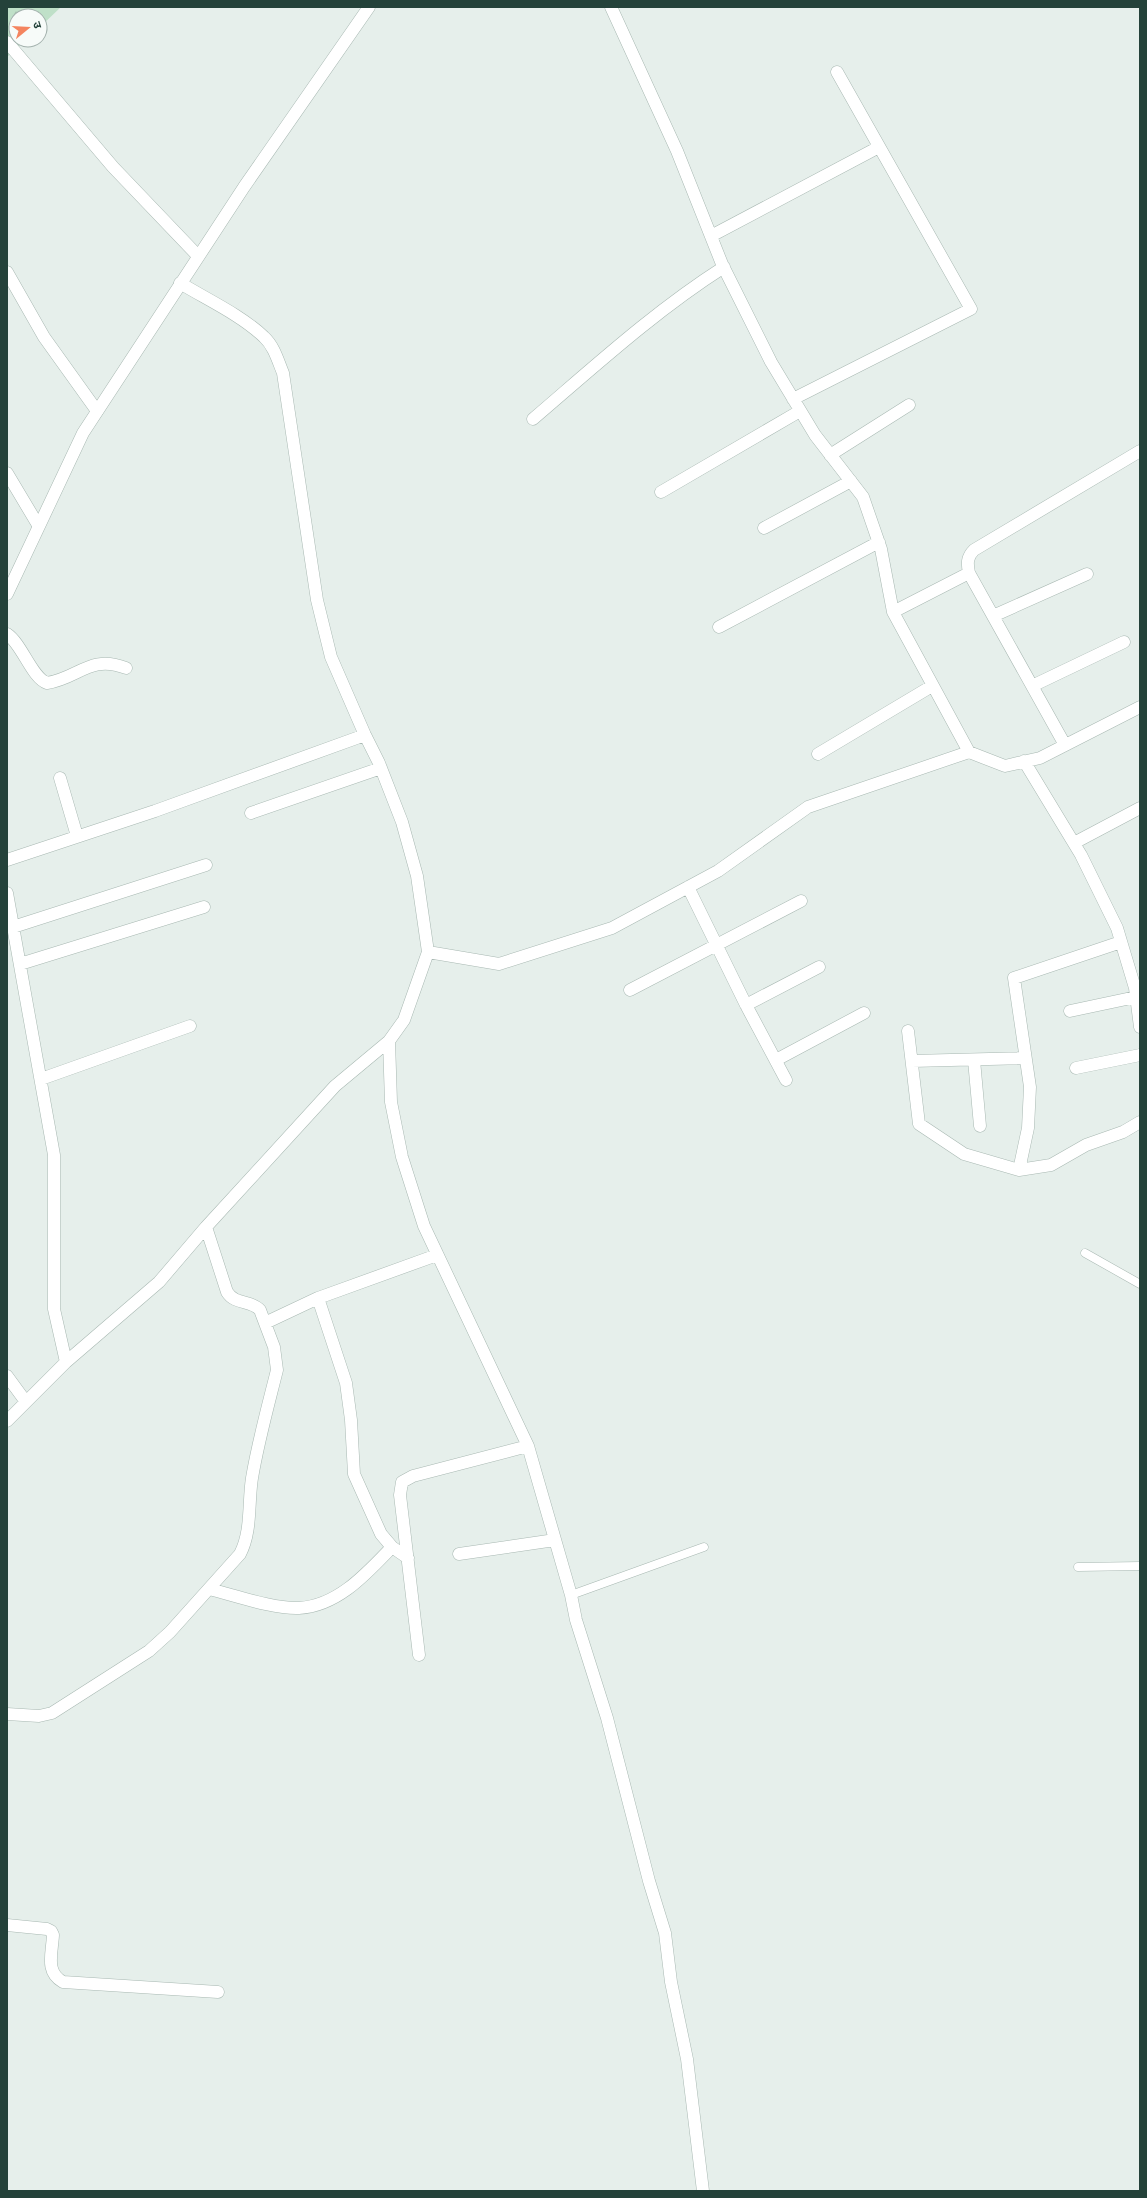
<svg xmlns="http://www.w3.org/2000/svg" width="1147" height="2198" viewBox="0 0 1147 2198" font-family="'Golos Text','Noto Sans Devanagari',sans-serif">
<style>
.forest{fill:url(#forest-firs)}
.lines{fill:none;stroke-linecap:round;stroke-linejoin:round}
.service-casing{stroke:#a8b8b2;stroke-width:9}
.minor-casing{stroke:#a8b8b2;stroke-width:13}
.tertiary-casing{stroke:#a8b8b2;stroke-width:13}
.service{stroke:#fff;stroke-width:8}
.minor{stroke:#fff;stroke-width:12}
.tertiary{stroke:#fff;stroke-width:12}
</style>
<defs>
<pattern id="forest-firs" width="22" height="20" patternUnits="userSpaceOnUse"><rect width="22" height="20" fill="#bfe0c8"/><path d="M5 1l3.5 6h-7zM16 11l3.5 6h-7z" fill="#a4c1ad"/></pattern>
</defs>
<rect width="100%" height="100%" fill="#e6efeb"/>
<path class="forest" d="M7 7H61L40 27V16H16V40H26L7 57Z"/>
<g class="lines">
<g class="service-casing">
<path id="service" d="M1085 1253 1140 1284
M1078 1567 1140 1566
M571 1595 704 1547"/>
</g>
<g class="minor-casing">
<path id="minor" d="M611 7 677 151 722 264 771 362 815 435 863 497 881 549 893 612 969 752 1005 766 1040 758 1140 707
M7 42 113 167 198 256
M711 236 879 147
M7 272 44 337 97 411
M180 283C208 300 241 315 264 337 274 346 278 361 283 373L317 600 331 657 365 735 379 763 402 822 417 876 428 952
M793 399 971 309 837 72
M533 419C595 366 655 311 724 267
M830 455 909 405
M7 473 38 525
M661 492 800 411
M764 528 851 481
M893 612 969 573
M993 616 1087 574
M719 627 879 542
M7 634C22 644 32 678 47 683 79 678 90 654 126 668
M1032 686 1124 642
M1065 745 969 573C967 563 967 557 974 550L1140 451
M818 754 932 686
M1024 761 1081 855 1117 928 1135 988 1140 1027
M60 778 77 836
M251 813 381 768
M1074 843 1140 808
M7 860 155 811 365 735
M688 887 746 1005 819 967
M7 893 54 1155V1309L66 1362
M13 927 206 865
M1121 942 1014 978 1030 1087 1028 1128 1019 1170 1051 1165 1086 1145 1123 1132 1140 1122
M20 964 204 907
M630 990 801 901
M746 1005 786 1080
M1070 1011 1136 997
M908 1031 919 1124 964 1154 1019 1170
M389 1041 404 1020 428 952 499 964 612 928 718 871 808 807 969 752
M776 1060 864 1013
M974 1060 980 1126
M912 1061 1025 1058
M1076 1068 1140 1055
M41 1079 190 1026
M318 1298 346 1383 351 1420 354 1474 381 1534 392 1547 408 1558
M265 1323 318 1298 437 1255
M7 1376 26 1402
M7 1421 66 1362 159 1282 206 1227 335 1086 389 1041 391 1102 402 1157 424 1226 528 1446 571 1595 576 1620 607 1718 649 1881 665 1933 671 1982 687 2059 703 2191
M459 1554 555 1540
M209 1589C234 1595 273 1609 299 1608 338 1606 367 1573 392 1547
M419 1655 400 1495 402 1482 413 1476 528 1446
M7 1714 39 1716 52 1713 149 1651 170 1632 240 1554C252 1531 248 1503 252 1478 258 1442 268 1406 277 1370L274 1347 260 1310C251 1300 235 1305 227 1292L206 1227
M7 1925 47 1929 51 1931 53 1935C52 1954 45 1972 63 1982L218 1992"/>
</g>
<g class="tertiary-casing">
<path id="tertiary" d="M7 594 83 433 244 187 369 7"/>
</g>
<use href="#service" class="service"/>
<use href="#minor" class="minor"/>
<use href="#tertiary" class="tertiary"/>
</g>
<rect width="1147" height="2198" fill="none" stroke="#24423a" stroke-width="16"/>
<g transform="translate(28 28) rotate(72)"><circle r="19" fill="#f7fbf9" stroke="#a3b1ad"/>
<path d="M0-3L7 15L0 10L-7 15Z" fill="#f4845f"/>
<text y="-6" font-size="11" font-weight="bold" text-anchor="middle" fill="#24423a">उ</text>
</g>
</svg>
